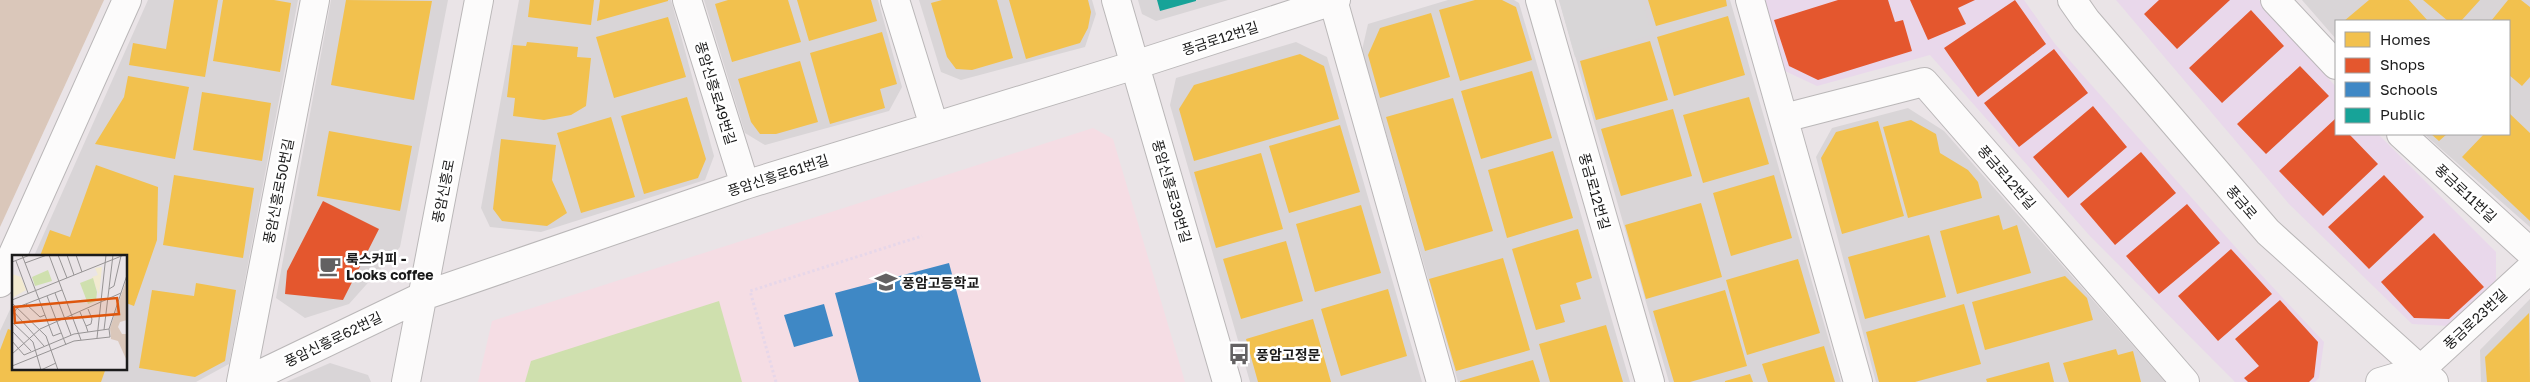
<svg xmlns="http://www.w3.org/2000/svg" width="2530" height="382" viewBox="0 0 2530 382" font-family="'Golos Text','Noto Sans KR',sans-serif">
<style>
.residential{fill:#d9d5d7}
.commercial{fill:#e9d8eb}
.education{fill:#f5dde4}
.forest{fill:#dac7ba}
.pitch{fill:#cfe0ae}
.parking{fill:#d8d6d7}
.homes{fill:#f2c14e}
.shops{fill:#e4572e}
.schools{fill:#3f88c5}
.public{fill:#17a398}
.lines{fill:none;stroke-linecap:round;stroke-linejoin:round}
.minor-casing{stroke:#bab7b8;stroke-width:30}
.path{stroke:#e7d7e9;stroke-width:3;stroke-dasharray:2.5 2.5;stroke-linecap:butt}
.minor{stroke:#fcfbfb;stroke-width:28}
.labels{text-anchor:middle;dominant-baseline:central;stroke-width:5;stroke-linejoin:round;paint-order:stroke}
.street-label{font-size:14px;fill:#1b1b1b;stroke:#fff}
.poi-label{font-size:14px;font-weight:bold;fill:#1b1b1b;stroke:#fff;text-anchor:start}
.inset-road{fill:none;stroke:#979495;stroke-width:1}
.view{fill:#de560d;fill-opacity:0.15;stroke:#de560d;stroke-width:2.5}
.inset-edge{fill:none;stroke:#1b1b1b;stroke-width:2.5}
</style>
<rect width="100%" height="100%" fill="#eae4e7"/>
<path class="residential" d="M148 0H298L229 364 196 382H0V331L14 301V368H126V256H34Z
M331 0H448L400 247 349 304 305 318 276 298Z
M519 0H671L714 156 705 180 541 232 490 227 481 208Z
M704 0H878L902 87 889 111 765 145 745 133Z
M919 0H1092L1096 14 1085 47 961 80 941 72Z
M1138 0H1228L1156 21 1142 14Z
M1448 0H1514L1519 3 1630 382H1458L1362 50 1368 24Z
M1559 0H1730L1841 382H1669Z
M2302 0H2530V227L2424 134H2509V21H2336V39Z
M1296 42 1327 57 1422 382H1250L1170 105 1176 78Z
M1908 108 1944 131 2165 382H1876L1816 157 1832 128Z
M2530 299V382H2481L2480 350Z
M330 363 368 375 371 382H286Z"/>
<path class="commercial" d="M1764 0H2024L2055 44 2239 251 2324 342 2319 378 2315 382H2235L2089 235 1930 55 1817 86 1785 71Z
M2116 0H2259L2336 87V134H2378L2496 252V280L2449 326 2412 324 2289 204Z"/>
<path class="education" d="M1093 128 1113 139 1185 382H478L492 321Z"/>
<path class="forest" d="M0 0H104L0 227Z"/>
<path class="pitch" d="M719 301 742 382H525L531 361Z"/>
<path class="parking" d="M1559 0H1642L1652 35 1575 57Z"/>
<path class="homes" d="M174 0H218L205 77 129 65 133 43 166 49Z
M223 0H274L291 3 280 72 213 61Z
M346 0 432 1 414 100 331 85Z
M530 0H594L591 25 528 17Z
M600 0H668V1L597 21Z
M728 0H788L801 42 732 62 715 4Z
M797 0H871L877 21 809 41Z
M942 0H997L1013 58 972 70 956 69 947 57 931 3Z
M1009 0H1088L1091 12 1088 28 1080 43 1026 59Z
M1475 0H1502L1516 7 1532 60 1460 81 1439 10Z
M1648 0H1726L1727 6 1656 26Z
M2369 0H2409L2428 21H2344Z
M2423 0H2480L2461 21H2448Z
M2508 0H2521L2530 7V77L2522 86 2509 75V21H2491Z
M1431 13 1450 77 1380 98 1368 55 1380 28Z
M1728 16 1745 75 1674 96 1657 37Z
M668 17 686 77 614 98 596 37Z
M882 32 897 84 880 89 885 108 830 124 810 53Z
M1650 41 1668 100 1596 120 1580 61Z
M527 42 578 47 577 57 591 58 586 106 571 115 544 120 513 116 515 98 507 97 513 45 526 46Z
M1300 54 1324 66 1339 119 1194 161 1179 109 1194 85Z
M800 61 818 122 776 134H760L751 122 738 79Z
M1532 71 1552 138 1481 159 1461 91Z
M128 76 189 87 175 159 95 144 124 97Z
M202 92 271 103 262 161 193 150Z
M687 97 706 159 698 178 644 194 621 116Z
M1749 97 1769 164 1703 183 1683 115Z
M1453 98 1493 231 1425 251 1386 117Z
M1673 109 1692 176 1621 196 1601 129Z
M2509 113 2530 133V221L2462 157 2484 134H2509Z
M611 117 635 197 581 213 557 133Z
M1911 120 1936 134 1940 153 1968 170 1978 182 1982 198 1908 218 1883 127Z
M1878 121 1904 216 1842 234 1821 158 1836 132Z
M1340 125 1360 192 1289 213 1269 146Z
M329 131 412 146 400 211 317 196Z
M2431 134H2447L2439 141Z
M501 139 556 145 552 180 567 213 547 226 502 221 493 209Z
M1553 151 1573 218 1507 238 1488 170Z
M1261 153 1283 229 1216 248 1194 172Z
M96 165 158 187 157 240 134 306 126 303V256H40L50 230 70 237Z
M174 175 254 188 243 258 163 245Z
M1774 175 1792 238 1731 256 1713 193Z
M1701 203 1722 277 1646 299 1625 225Z
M1361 205 1381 273 1315 292 1296 224Z
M1999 215 2003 230 2017 225 2031 273 1957 294 1940 231Z
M1578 229 1592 278 1576 283 1581 299 1560 305 1565 322 1536 330 1512 249Z
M1929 235 1946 297 1865 319 1848 257Z
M1286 241 1303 301 1241 319 1223 259Z
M1503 258 1530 350 1456 371 1429 279Z
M1798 259 1820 333 1747 355 1726 280Z
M2065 276 2087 298 2093 320 1985 350 1972 302Z
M196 283 236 290 225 361 195 377 139 368 152 290 194 296Z
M1388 289 1407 356 1341 376 1321 309Z
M1725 290 1747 366 1690 382H1674L1653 311Z
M1964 304 1981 364 1915 382H1879L1866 332Z
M2529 313 2530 382H2487L2485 357Z
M1313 319 1331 382H1258L1246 339Z
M1606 325 1623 382H1550L1539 344Z
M8 329 14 331V368H106L101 382H0V350Z
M1824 346 1835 382H1768L1762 364Z
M2116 349 2118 355 2133 351 2141 382H2069L2063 363Z
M1533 360 1540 382H1460V381Z
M2049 362 2054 382H1987L1986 379Z
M1750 374 1753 382H1725V381Z"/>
<path class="shops" d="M1838 0H1888L1895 22 1903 20 1912 51 1818 80 1789 66 1774 20Z
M1910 0H1975L1958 8 1966 24 1928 40Z
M2015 0 2046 44 1978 97 1944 48Z
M2159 0H2230L2177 49 2144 14Z
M2251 10 2284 46 2222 103 2189 68Z
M2054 49 2088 93 2019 147 1984 103Z
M2300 66 2329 96 2266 154 2237 124Z
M2093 106 2127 147 2068 198 2033 157Z
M2335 119 2336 134H2349L2378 164 2323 216 2279 171Z
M2141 152 2176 193 2115 245 2080 204Z
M2384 175 2424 217 2369 269 2328 227Z
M323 201 379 229 343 300 285 294 287 271Z
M2187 204 2220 243 2159 294 2126 256Z
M2434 233 2484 287 2449 319 2414 318 2381 282Z
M2231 249 2272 294 2218 341 2178 296Z
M2280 300 2318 342 2314 377 2309 382H2248L2244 378 2259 366 2235 339Z"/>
<path class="schools" d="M949 263 981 382H859L835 293Z
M824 304 833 336 794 347 784 315Z"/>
<path class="public" d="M1157 0H1196V1L1160 11Z"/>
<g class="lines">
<g class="minor-casing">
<path id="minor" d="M687 0 745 185
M895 0 934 126
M1116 0 1227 382
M1333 0 1441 382
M1540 0 1650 382
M1750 0 1858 382
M2072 0 2086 20 2268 232 2434 382
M2275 0 2336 65
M1784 118 1924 82 2185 382
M2401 134 2530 252
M0 283 127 0
M241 382 315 0
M244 382 423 296 745 185 1135 65 1336 0
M406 382 479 0
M2380 382 2420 370 2530 269"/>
</g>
<path class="path" d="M776 382 750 291 922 236"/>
<use href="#minor" class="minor"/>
</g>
<defs>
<g id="cafe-bare" transform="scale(1.725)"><path d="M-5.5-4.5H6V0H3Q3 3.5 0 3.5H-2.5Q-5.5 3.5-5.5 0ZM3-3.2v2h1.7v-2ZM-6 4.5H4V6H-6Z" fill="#636162" stroke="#fff" stroke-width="2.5" paint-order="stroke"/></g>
<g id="school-bare" transform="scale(1.725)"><path d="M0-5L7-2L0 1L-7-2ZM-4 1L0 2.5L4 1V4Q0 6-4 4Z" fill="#636162" stroke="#fff" stroke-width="2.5" paint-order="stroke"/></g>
<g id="bus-bare" transform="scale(1.725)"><path d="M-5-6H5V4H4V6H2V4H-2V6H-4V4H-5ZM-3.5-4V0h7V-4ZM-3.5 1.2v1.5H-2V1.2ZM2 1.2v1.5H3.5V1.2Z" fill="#636162" stroke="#fff" stroke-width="2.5" paint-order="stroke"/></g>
</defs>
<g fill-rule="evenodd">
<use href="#cafe-bare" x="330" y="266"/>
<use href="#school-bare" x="886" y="282"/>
<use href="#bus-bare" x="1239" y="354"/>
</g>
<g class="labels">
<g class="street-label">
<text transform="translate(1220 38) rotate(-18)">풍금로12번길</text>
<text transform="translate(716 93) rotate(73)">풍암신흥로49번길</text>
<text transform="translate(778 175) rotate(-18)">풍암신흥로61번길</text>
<text transform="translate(2007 177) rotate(49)">풍금로12번길</text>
<text transform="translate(278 191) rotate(-79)">풍암신흥로50번길</text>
<text transform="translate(443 191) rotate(-79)">풍암신흥로</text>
<text transform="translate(1172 191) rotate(74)">풍암신흥로39번길</text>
<text transform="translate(1595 191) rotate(74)">풍금로12번길</text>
<text transform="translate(2466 193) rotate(43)">풍금로11번길</text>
<text transform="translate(2242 202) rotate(49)">풍금로</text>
<text transform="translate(2475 319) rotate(-43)">풍금로23번길</text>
<text transform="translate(333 339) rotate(-26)">풍암신흥로62번길</text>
</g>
<g class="poi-label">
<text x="346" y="258">룩스커피 -<tspan x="346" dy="16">Looks coffee</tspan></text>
<text x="902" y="282">풍암고등학교</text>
<text x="1256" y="354">풍암고정문</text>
</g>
</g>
<g transform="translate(12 255)">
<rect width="115" height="115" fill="#eae4e7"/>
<path d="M115 23V65L108 67 106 72 110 79H115V106L106 86 99 84 98 73Z" fill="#dac7ba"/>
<path d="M90 12 87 40 80 22 86 20 83 13ZM0 19 9 22 14 35 0 43Z" fill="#f2ead0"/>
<path d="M36 15 40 26 23 31 20 22ZM81 23 85 37 84 46 76 49 68 28Z" fill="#cfe0ae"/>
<path class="inset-road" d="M10 0 41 81 49 78M37 0 69 85M46 0 55 23M55 0 62 20M64 0 70 17M4 6 16 38M0 7 18 0M13 8 35 0M97 34 102 31 109 1M43 38 59 80M35 41 54 90M0 45 112 0M0 48 34 81 46 115M14 49 28 62 33 60M76 54 80 64 79 69 74 71 76 77M2 57 32 91M68 57 74 71M0 60 6 52 50 35M0 67 21 87 29 115M92 75 101 0M0 76 19 96M85 83 94 0M0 86 12 100 62 79 97 74 115 20M0 99 28 74 109 38M0 111 62 86 98 82 97 74M29 115 44 108"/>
<path class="view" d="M105 43 107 59 3 68 2 52Z"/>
<rect width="115" height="115" class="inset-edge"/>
</g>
<rect x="2335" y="20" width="175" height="115" fill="#ffffff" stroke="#a4a4a4"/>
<rect x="2345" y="32" width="25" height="15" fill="#f2c14e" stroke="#a4a4a4"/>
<text x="2380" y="45" font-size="15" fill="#1b1b1b">Homes</text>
<rect x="2345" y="58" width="25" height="15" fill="#e4572e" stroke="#a4a4a4"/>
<text x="2380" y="70" font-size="15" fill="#1b1b1b">Shops</text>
<rect x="2345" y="82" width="25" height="15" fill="#3f88c5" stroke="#a4a4a4"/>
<text x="2380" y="95" font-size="15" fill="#1b1b1b">Schools</text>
<rect x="2345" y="108" width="25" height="15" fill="#17a398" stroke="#a4a4a4"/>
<text x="2380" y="120" font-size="15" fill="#1b1b1b">Public</text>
</svg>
